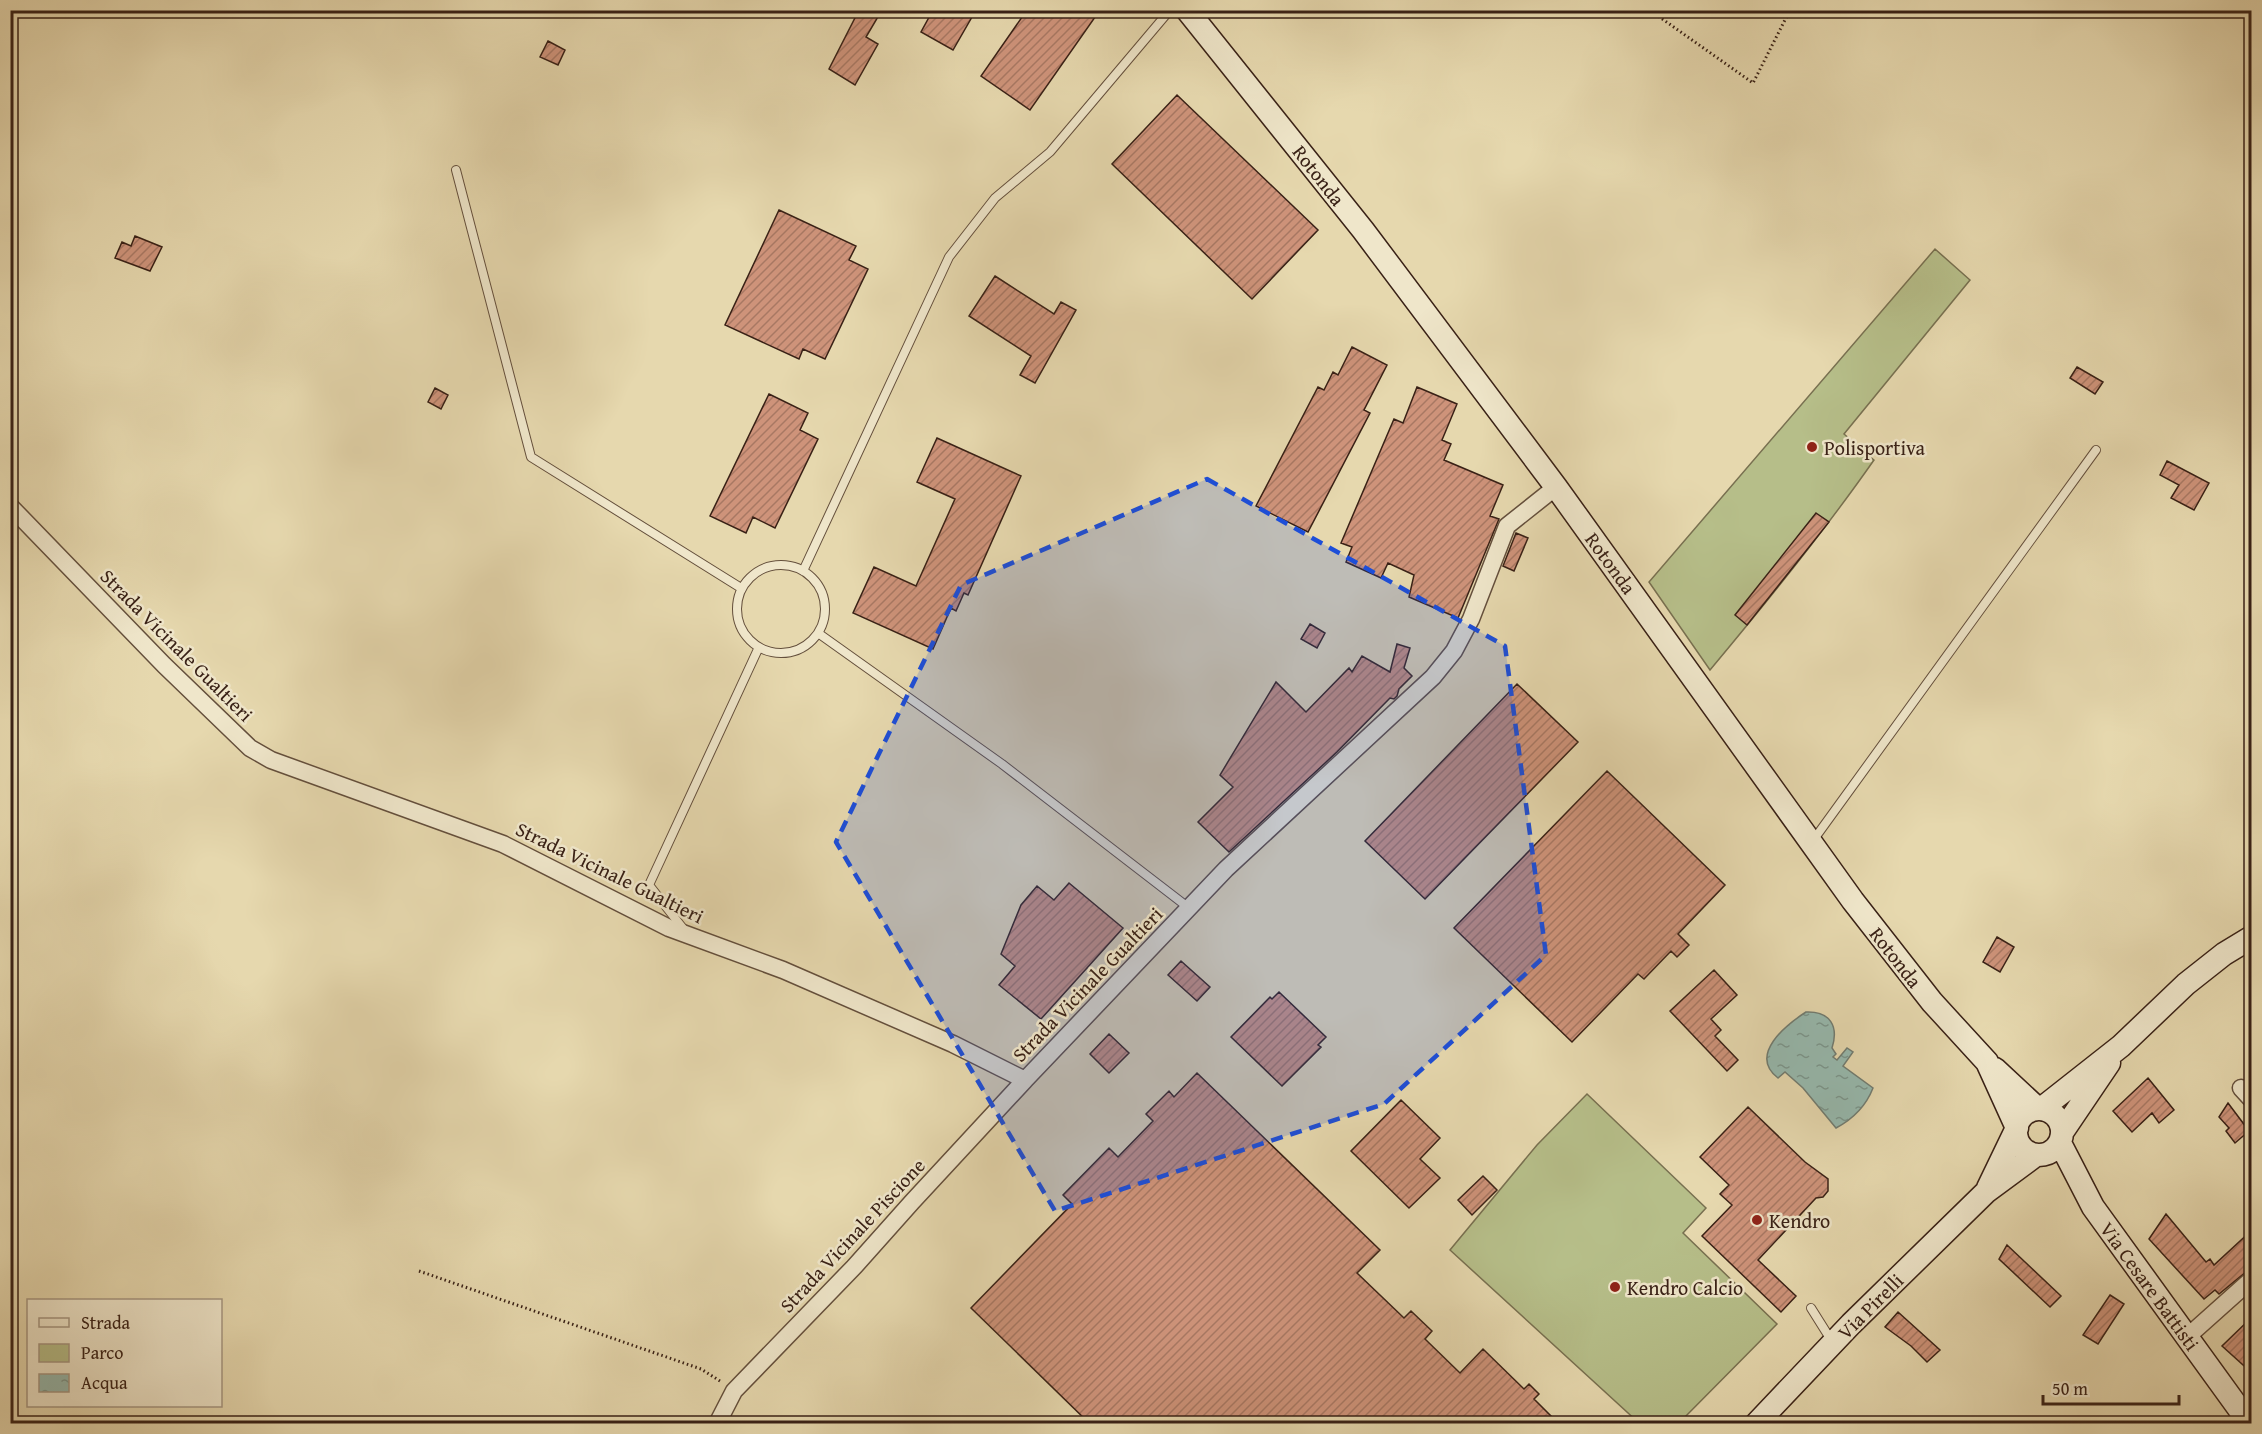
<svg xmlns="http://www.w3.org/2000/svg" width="2262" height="1434" viewBox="0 0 2262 1434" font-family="'Gentium Book Plus',serif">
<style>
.green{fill:#b6be89;stroke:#787050;stroke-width:1.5}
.water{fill:url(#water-ripples);stroke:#717c71;stroke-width:1.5}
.building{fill:url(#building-hatch);stroke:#392116;stroke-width:1.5}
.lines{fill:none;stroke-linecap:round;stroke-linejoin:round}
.lane-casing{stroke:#644f3c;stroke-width:10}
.street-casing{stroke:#644f3c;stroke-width:19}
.secondary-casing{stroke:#392116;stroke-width:25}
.path{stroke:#392116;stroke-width:3;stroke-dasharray:1.5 3;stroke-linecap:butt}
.lane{stroke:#efe6ca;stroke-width:8}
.street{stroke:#efe6ca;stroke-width:16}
.secondary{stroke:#efe6ca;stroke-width:22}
.marked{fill:#1d4ed8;fill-opacity:0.2;stroke:#1d4ed8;stroke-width:4.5;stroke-dasharray:12 8;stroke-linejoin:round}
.poi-dot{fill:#8f2418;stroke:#efe6ca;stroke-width:2}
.labels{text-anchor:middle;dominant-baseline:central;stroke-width:5;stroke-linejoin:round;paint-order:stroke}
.street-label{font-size:20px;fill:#392116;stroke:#efe6ca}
.poi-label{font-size:20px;fill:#392116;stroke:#efe6ca;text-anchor:start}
</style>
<defs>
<pattern id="water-ripples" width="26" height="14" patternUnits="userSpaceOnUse" patternTransform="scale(1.5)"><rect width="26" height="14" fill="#96b9ae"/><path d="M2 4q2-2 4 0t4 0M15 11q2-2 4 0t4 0" fill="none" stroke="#7b968d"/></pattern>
<pattern id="building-hatch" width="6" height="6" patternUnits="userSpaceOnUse" patternTransform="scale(1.5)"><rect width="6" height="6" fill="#ce937a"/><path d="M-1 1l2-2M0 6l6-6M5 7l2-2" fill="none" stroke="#a87863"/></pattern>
</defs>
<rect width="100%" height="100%" fill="#e6d8ae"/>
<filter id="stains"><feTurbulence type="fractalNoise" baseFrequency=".00333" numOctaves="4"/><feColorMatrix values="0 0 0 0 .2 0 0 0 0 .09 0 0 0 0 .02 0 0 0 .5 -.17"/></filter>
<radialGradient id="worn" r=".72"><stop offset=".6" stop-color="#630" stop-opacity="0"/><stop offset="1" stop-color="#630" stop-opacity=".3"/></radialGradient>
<path class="green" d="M1935 249 1970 280 1844 434 1874 460C1823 533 1767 602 1710 670L1649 582Z
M1587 1094 1706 1208 1683 1233 1777 1324 1679 1423H1639L1450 1250 1537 1145Z"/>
<path class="water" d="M1806 1012C1830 1011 1839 1026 1832 1048L1836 1054 1833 1057 1837 1060 1847 1048 1853 1052 1843 1066 1873 1088C1866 1106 1853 1119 1836 1128L1803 1088 1785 1072 1778 1078C1748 1055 1786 1025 1806 1012Z"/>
<path class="building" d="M859 10H882L866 37 878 44 855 85 829 69Z
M933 10H976L953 50 921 32Z
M1027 10H1100L1030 110 981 76Z
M548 41 565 50 558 65 540 57Z
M1177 95 1318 230 1252 299 1112 164Z
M779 210 856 246 849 260 868 269 825 359 803 349 799 359 725 325Z
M135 236 162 247 150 271 115 258 122 242 131 246Z
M995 276 1054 314 1061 302 1076 310 1035 383 1020 375 1031 356 969 316Z
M1352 347 1387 365 1364 410 1370 413 1308 532 1256 506 1318 387 1324 390 1333 372 1338 375Z
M2077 367 2103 382 2095 394 2070 378Z
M1417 387 1457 404 1442 440 1451 444 1444 460 1503 485 1490 516 1499 519 1458 618 1409 597 1414 575 1388 563 1381 578 1346 562 1352 547 1341 543 1394 419 1403 423Z
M435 388 448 395 441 409 428 402Z
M769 394 808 413 800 430 818 439 775 528 753 517 746 533 710 516Z
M937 438 1021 476 968 595 964 593 956 611 951 608 933 649 853 613 874 567 916 586 955 499 917 482Z
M2167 461 2209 483 2194 510 2171 498 2179 485 2160 475Z
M1816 513 1829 522 1747 625 1735 615Z
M1516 533 1528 538 1514 571 1503 566Z
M1310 624 1325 633 1317 648 1301 639Z
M1397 644 1410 648 1404 668 1412 676 1399 689 1397 696 1394 699 1390 698 1337 752 1229 852 1198 822 1233 787 1220 775 1276 682 1306 712 1349 668 1352 672 1362 656 1390 672Z
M1517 684 1578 742 1425 899 1365 841Z
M1607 771 1725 885 1678 934 1689 945 1677 957 1671 951 1644 979 1638 974 1572 1042 1454 928Z
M1069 883 1123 928 1041 1019 999 985 1015 966 1001 954 1021 905 1037 886 1054 900Z
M1997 937 2014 947 2000 972 1983 962Z
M1181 961 1210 987 1197 1001 1168 975Z
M1714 970 1737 995 1711 1019 1721 1030 1715 1036 1738 1060 1727 1071 1670 1011Z
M1279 992 1326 1037 1318 1045 1321 1047 1282 1086 1231 1037 1270 997 1272 999Z
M1109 1034 1129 1053 1109 1073 1090 1054Z
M1197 1073 1380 1250 1357 1273 1404 1318 1411 1311 1432 1331 1425 1339 1460 1373 1483 1349 1524 1389 1529 1384 1539 1394 1534 1399 1559 1424H1090L971 1308 1072 1204 1063 1195 1109 1148 1118 1157 1153 1121 1146 1114 1169 1091 1174 1097Z
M2148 1078 2174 1110 2159 1123 2152 1113 2132 1132 2113 1111Z
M1401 1100 1440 1138 1420 1159 1440 1178 1409 1208 1351 1151Z
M2228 1103 2249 1131 2235 1143 2226 1131 2229 1128 2219 1117Z
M1748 1107 1805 1162 1828 1179V1191L1823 1197 1816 1198 1758 1260 1796 1296 1781 1312 1702 1236 1732 1205 1720 1194 1729 1185 1700 1157Z
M1483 1176 1497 1190 1472 1215 1458 1200Z
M2166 1214 2206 1262 2210 1259 2214 1265 2252 1230V1267L2219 1294 2215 1290 2204 1299 2149 1239Z
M2007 1245 2061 1296 2050 1307 1999 1259Z
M2110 1295 2124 1304 2098 1344 2083 1335Z
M1898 1312 1940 1350 1927 1362 1911 1346 1885 1327Z
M2252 1317V1373L2222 1346Z"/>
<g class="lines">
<g class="lane-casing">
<path id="lane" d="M456 170 531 457 741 588
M737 609a44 44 0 1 1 88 0a44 44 0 1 1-88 0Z
M803 571 949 257 995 198 1050 152 1170 10
M818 633 1002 764 1189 908
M1812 842 2096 450
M685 931 649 885 759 647
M1811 1308 1833 1343"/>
</g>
<g class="street-casing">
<path id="street" d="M10 506 164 665 250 748 271 760 503 844 669 928 783 970 953 1044 1025 1080 1226 869 1433 677 1454 651 1471 619 1507 526 1556 487
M2241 1088 2252 1100
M2186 1338 2252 1279
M717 1424 734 1391 854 1267 912 1202 1025 1080"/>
</g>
<g class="secondary-casing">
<path id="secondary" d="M1187 10 1363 230 1556 487 1853 901 1932 1002 1987 1062 2017 1128
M1995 1069 2038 1109
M2016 1132a23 23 0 1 1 46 0a23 23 0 1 1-46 0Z
M2041 1109 2121 1046 2186 984 2224 954 2252 937
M2063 1131 2109 1063
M2060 1143 2093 1207 2250 1424
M1988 1188 2015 1132
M1756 1424 1851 1324 1986 1192 2036 1155"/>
</g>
<path class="path" d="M1651 11 1753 83 1790 10
M419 1271 701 1369 720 1381"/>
<use href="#lane" class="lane"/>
<use href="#street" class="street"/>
<use href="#secondary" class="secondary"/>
</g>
<path class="marked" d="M1207 479 1505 646 1546 955 1384 1104 1055 1211 836 842 961 585Z"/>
<g class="poi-dot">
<circle cx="1812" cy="447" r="6"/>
<circle cx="1757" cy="1220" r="6"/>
<circle cx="1615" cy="1287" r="6"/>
</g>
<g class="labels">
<g class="street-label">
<text transform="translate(1319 175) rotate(52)">Rotonda</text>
<text transform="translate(1611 563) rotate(54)">Rotonda</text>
<text transform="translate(177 645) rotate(45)">Strada Vicinale Gualtieri</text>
<text transform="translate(610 872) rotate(26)">Strada Vicinale Gualtieri</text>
<text transform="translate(1896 957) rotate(52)">Rotonda</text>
<text transform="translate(1087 984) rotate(-46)">Strada Vicinale Gualtieri</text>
<text transform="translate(852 1235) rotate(-47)">Strada Vicinale Piscione</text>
<text transform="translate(2150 1286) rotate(54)">Via Cesare Battisti</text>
<text transform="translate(1870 1306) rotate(-45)">Via Pirelli</text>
</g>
<g class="poi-label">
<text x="1824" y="447">Polisportiva</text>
<text x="1769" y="1220">Kendro</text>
<text x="1627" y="1287">Kendro Calcio</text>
</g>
</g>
<rect width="2262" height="1434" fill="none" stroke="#e6d8ae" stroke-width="36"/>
<rect x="12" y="12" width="2238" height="1410" fill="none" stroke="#392116" stroke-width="3"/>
<rect x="18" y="18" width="2226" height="1398" fill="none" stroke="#392116" stroke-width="1.5"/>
<rect x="27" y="1299" width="195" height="108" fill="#efe6ca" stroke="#a69782" stroke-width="1.5"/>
<rect x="39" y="1318" width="30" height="9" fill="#efe6ca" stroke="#a69782" stroke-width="1.5"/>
<text x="81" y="1329" font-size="18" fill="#392116">Strada</text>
<rect x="39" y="1344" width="30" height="18" fill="#b6be89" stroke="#a69782" stroke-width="1.5"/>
<text x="81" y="1359" font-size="18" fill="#392116">Parco</text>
<rect x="39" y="1374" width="30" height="18" fill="url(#water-ripples)" stroke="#a69782" stroke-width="1.5"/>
<text x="81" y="1389" font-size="18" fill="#392116">Acqua</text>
<path d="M2043 1395v9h136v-9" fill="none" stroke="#392116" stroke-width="3"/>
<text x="2052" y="1395" font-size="18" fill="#392116" stroke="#efe6ca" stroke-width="4.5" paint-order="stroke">50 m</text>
<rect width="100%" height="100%" filter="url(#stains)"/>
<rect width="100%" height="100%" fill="url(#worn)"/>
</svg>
